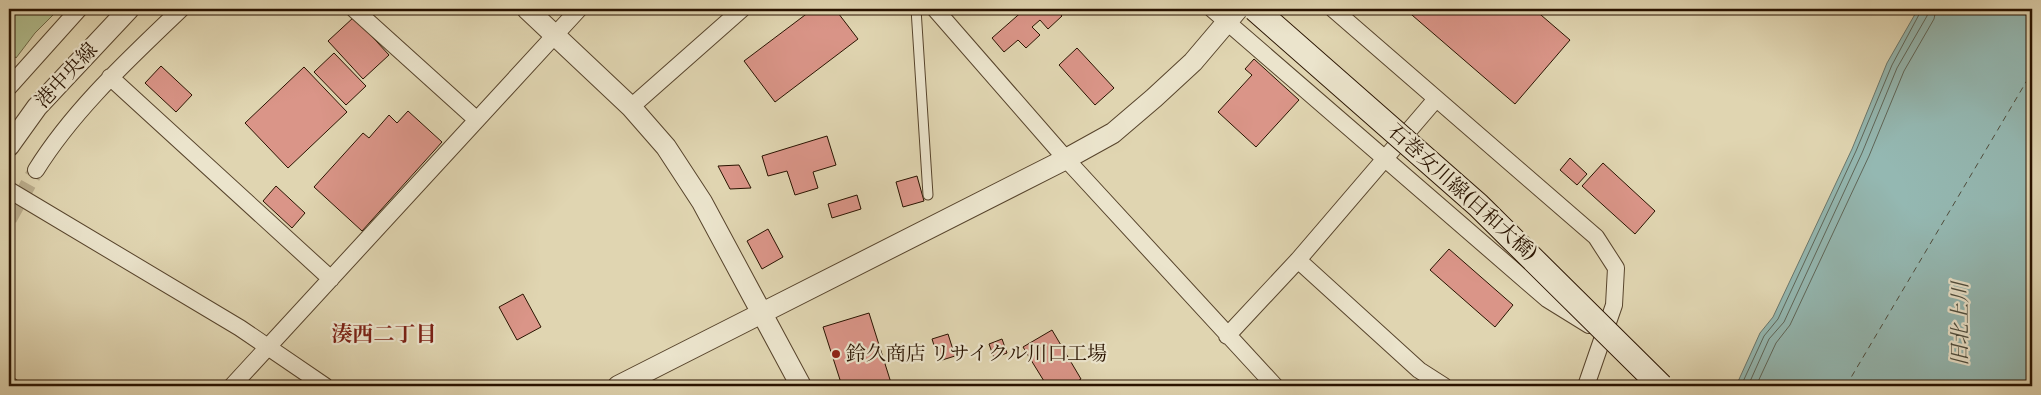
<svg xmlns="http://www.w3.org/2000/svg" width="2041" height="395" viewBox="0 0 2041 395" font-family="'Libre Bodoni','Noto Serif JP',serif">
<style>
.green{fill:#b1bd8d;stroke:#6d6846}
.water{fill:#94b8b2;stroke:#69766b}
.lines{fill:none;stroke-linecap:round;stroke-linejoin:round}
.shore{stroke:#5e6659;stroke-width:1}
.ferry{stroke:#4e4d3e;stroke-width:1;stroke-dasharray:6 5;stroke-linecap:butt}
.building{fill:#da9588;stroke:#291300}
.minor-tunnel{stroke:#bbae8e;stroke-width:16;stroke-dasharray:16 8;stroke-linecap:butt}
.service-casing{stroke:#57442c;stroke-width:11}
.minor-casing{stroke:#57442c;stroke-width:18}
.tertiary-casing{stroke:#57442c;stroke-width:22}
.service{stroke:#ebe4cc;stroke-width:9}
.minor{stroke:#ebe4cc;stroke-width:16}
.tertiary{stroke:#ebe4cc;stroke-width:20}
.secondary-bridge-casing{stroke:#291300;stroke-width:26;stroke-linecap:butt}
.secondary-bridge{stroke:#ebe4cc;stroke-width:24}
.poi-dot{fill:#8f2418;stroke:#ebe4cc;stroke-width:2}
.labels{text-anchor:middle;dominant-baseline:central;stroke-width:4.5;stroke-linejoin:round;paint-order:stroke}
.street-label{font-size:20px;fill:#291300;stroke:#ebe4cc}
.poi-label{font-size:20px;fill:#291300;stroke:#ebe4cc;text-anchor:start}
.water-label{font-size:21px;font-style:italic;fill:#4e4d3e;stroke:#ebe4cc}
.neighbourhood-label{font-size:21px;font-weight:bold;fill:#7a1f14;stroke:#ebe4cc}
</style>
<rect width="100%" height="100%" fill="#e0d5b1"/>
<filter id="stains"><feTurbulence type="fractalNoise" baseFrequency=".004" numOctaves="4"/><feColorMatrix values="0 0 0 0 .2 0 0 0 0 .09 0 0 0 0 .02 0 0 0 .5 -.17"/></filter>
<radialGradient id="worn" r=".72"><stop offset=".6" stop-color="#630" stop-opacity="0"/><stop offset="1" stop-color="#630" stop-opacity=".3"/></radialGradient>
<path class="green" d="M9 9H59L35 33 16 58 9 50Z"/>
<path class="water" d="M1918 9H2032V386H1736L1760 333 1773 317 1852 149 1887 63Z"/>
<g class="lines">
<path class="shore" d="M1741 386 1764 336 1778 319 1856 151 1892 65 1922 9
M1748 386 1769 339 1784 322 1862 153 1897 68 1927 16 1929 9
M1756 386 1776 343 1790 325 1869 156 1904 71 1934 19 1936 9"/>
<path class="ferry" d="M1846 386 2032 72"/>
</g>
<path class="building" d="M813 9H835L858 39 775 102 744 61Z
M1025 9H1056L1062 16 1048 29 1040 20 1032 27 1040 35 1026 48 1018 40 1004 52 992 38Z
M1405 9H1534L1570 40 1515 104Z
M354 17 389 55 363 79 328 41Z
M1077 48 1114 88 1095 105 1059 65Z
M334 53 366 86 346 105 314 72Z
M1254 59 1299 100 1256 147 1218 112 1252 75 1245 69Z
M161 66 192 95 176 112 145 83Z
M304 67 347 112 288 168 245 123Z
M408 111 442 142 362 231 314 187 363 133 369 138 389 115 397 123Z
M827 136 836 165 813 172 818 188 795 195 787 171 768 176 762 156Z
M1570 158 1587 174 1577 185 1560 170Z
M1603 163 1655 211 1635 234 1582 186Z
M739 165 751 188 730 189 718 166Z
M917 176 924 201 903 207 896 182Z
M276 186 305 213 292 228 263 201Z
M857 195 861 209 832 218 828 204Z
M768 229 783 257 762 269 747 241Z
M1449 249 1513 305 1495 327 1430 270Z
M523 294 541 327 517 340 499 307Z
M869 313 892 386H842L823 327Z
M1052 330 1081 379 1070 386H1047L1023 347Z
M948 334 955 356 939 361 932 339Z
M1002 339 1007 353 994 358 989 344Z"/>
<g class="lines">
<path class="minor-tunnel" d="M9 219 36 170"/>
<g class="service-casing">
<path id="service" d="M916 9 928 195"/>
</g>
<g class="minor-casing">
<path id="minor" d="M354 9 477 120
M935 9 1066 159 1275 386
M1212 9 1547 299 1589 325
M1333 9 1596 237 1616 268 1614 305 1586 386
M110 77 331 279
M9 87 79 9
M631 107 742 9
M36 170C74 109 129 59 181 9
M9 190 240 328 325 386
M1298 260 1419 370 1444 386
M1227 336 1298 260 1436 99
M9 386H11
M232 386 579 9"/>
</g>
<g class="tertiary-casing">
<path id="tertiary" d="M527 9 631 107 666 147 702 202 801 386
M9 146 37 107 129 9
M618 386 1066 159 1113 133 1154 98 1193 62 1238 9"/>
</g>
<use href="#service" class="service"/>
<use href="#minor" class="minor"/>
<use href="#tertiary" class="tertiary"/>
<g class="secondary-bridge-casing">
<path id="secondary-bridge" d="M1255 9 1478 205 1661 386"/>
</g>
<use href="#secondary-bridge" class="secondary-bridge"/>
</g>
<circle class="poi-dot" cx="836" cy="354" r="5"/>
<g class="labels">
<g class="street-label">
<text transform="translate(67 76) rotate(-47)">港中央線</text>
<text transform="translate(1462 193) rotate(42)">石巻女川線(日和大橋)</text>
</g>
<g class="poi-label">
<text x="846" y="354">鈴久商店 リサイクル川口工場</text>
</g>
<g class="water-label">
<text transform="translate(1961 324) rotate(-90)">旧北上川</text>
</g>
<g class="neighbourhood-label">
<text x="384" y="335">湊西二丁目</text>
</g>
</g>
<rect width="2041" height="395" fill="none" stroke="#e0d5b1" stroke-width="30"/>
<rect x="10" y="10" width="2021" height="375" fill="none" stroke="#291300" stroke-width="2.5"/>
<rect x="15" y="15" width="2011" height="365" fill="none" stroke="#291300"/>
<rect width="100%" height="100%" filter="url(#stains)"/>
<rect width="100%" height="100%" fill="url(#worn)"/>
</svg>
